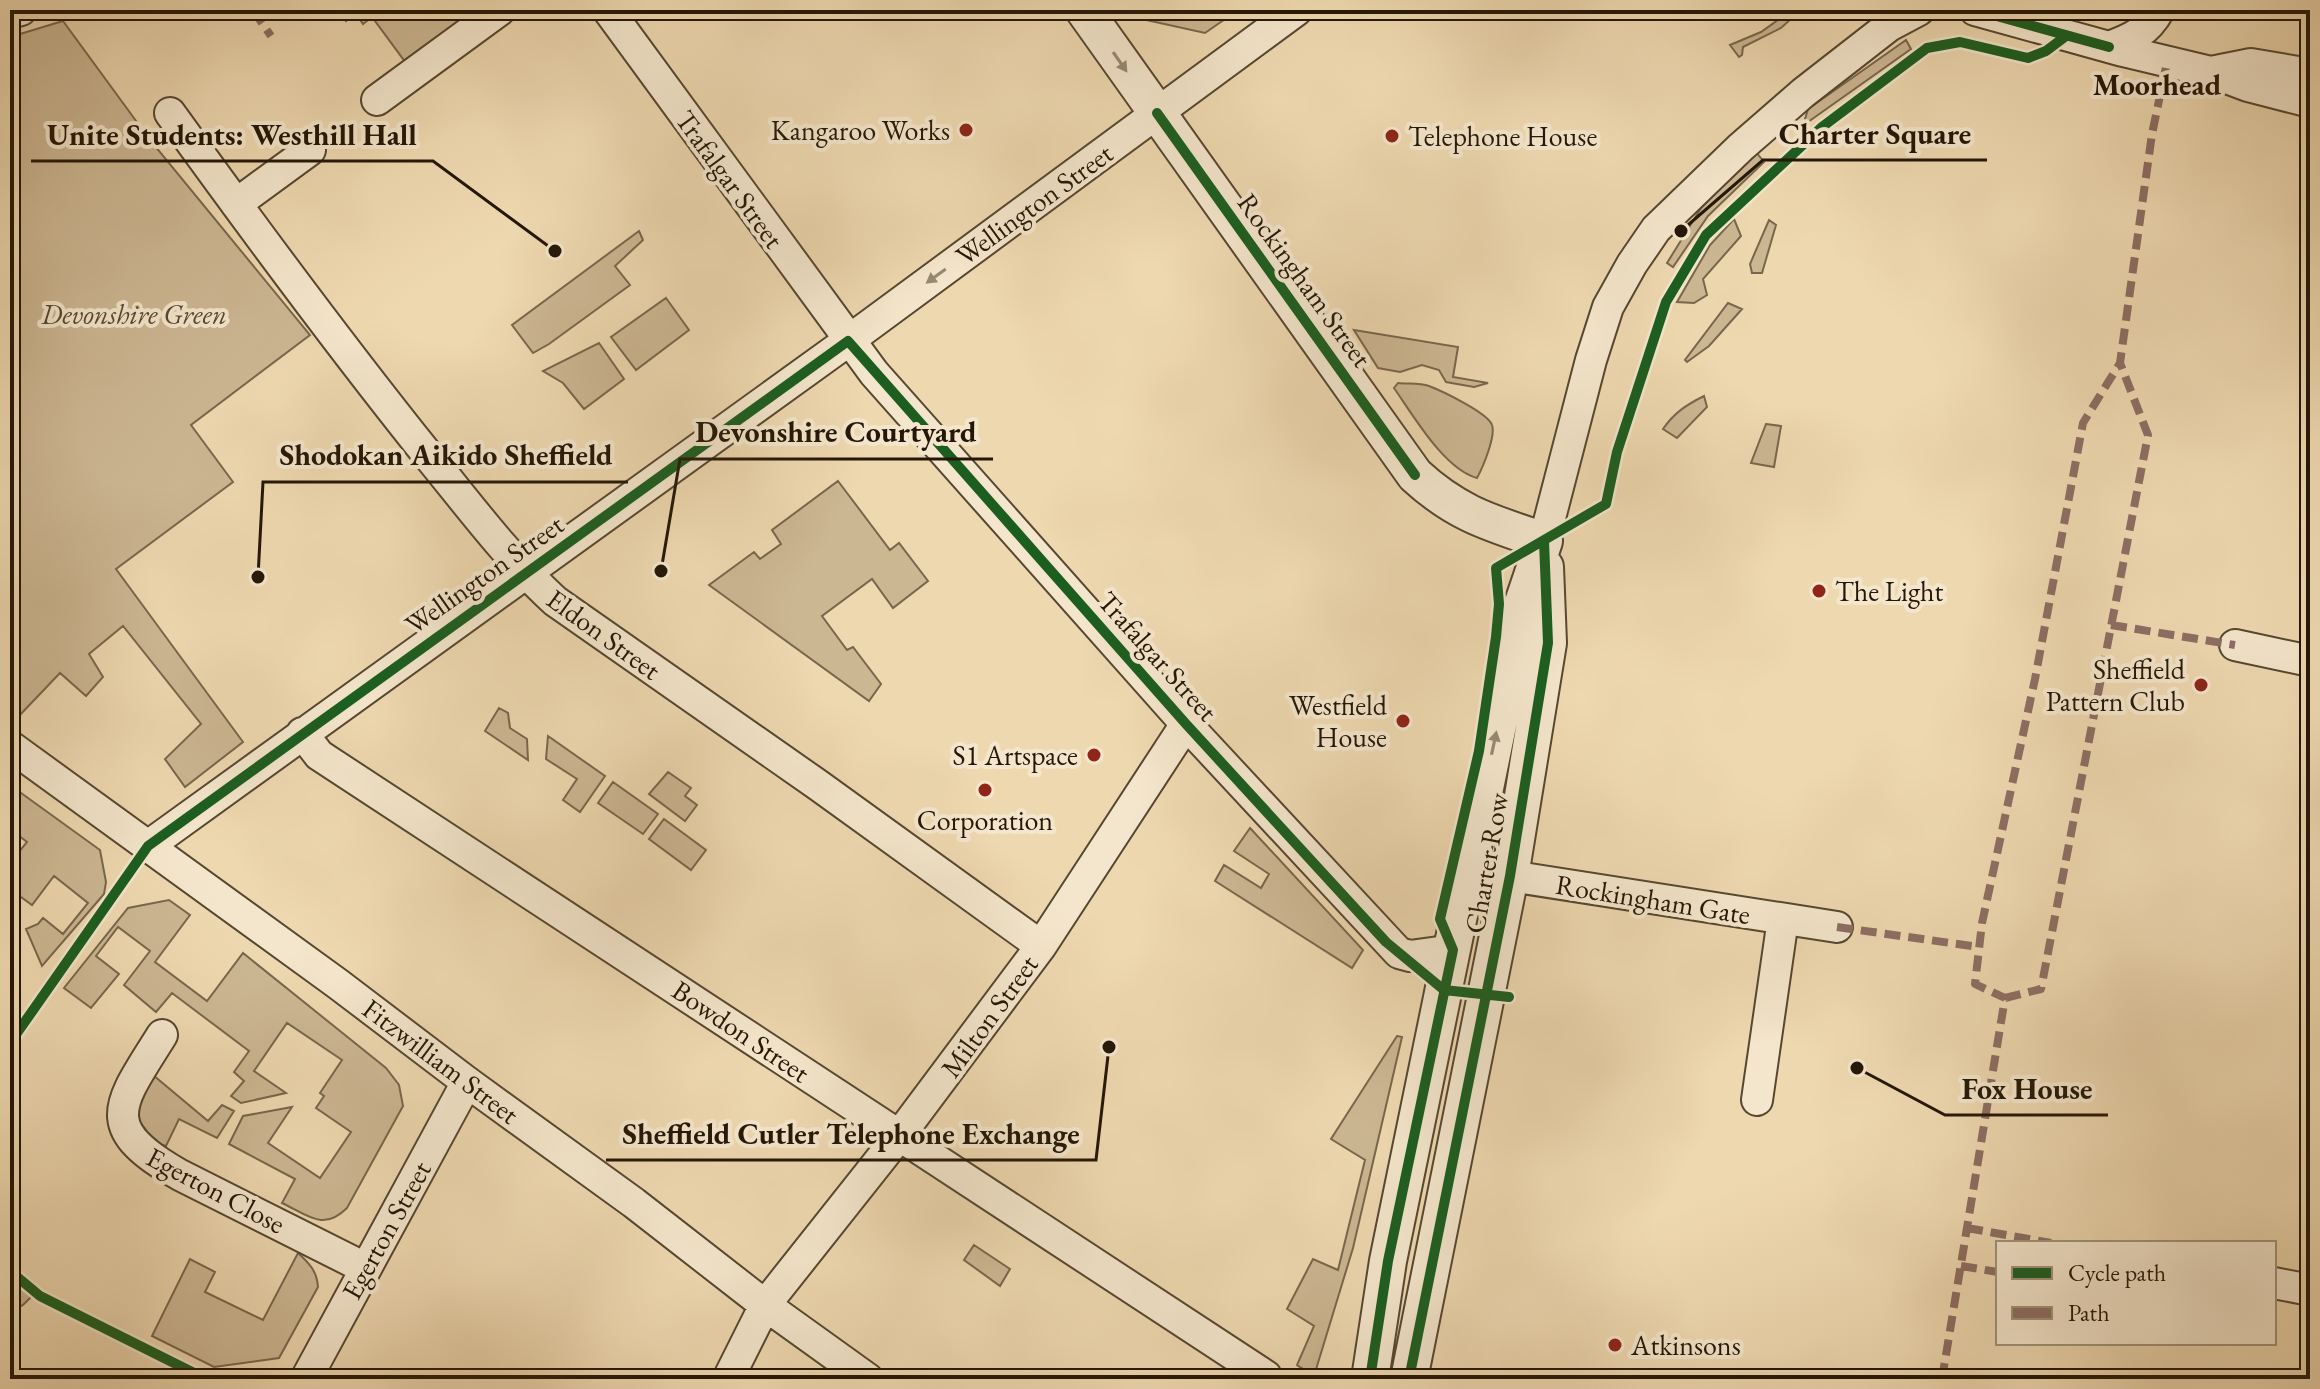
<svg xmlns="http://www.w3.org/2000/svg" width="2320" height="1389" viewBox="0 0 2320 1389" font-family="'EB Garamond',serif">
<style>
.green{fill:#ccb793;stroke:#78674d;stroke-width:2}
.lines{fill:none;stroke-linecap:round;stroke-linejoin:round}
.minor-casing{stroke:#564731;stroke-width:34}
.tertiary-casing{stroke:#564731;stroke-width:40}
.minor{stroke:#f4e6cc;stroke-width:30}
.tertiary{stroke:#f4e6cc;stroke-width:36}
.quiet{stroke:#8d6e63;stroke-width:8;stroke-dasharray:16 8;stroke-linecap:butt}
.cycleway-casing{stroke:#f4e6cc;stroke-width:15}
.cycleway{stroke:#1b5e20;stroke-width:10}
.oneway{fill:#968973}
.poi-dot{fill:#8f2418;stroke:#f4e6cc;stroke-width:3}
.labels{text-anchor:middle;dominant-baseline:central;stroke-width:8;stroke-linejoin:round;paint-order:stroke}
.poi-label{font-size:28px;fill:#241707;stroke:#f4e6cc;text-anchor:end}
.street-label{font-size:28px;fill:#241707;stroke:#f4e6cc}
.park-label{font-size:28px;font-style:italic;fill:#564731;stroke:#f4e6cc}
.neighbourhood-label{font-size:30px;font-weight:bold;fill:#241707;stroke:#f4e6cc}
.leader{fill:none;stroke:#241707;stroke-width:3}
.callout-dot{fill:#241707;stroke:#f4e6cc;stroke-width:3}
.callout-label{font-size:30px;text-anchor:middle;font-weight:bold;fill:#241707;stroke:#f4e6cc;stroke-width:8;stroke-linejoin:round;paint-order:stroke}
</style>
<rect width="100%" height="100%" fill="#eed8b0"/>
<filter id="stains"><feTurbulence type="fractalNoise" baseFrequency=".0025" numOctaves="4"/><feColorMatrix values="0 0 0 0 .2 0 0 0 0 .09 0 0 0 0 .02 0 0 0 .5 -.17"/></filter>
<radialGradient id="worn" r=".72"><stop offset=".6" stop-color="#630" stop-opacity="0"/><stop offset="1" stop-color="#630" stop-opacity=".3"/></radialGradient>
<path class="green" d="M344 10H480L406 63 372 17 363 24 356 14 346 21 341 13Z
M1128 10H1238L1205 33 1133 17Z
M1792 10H1801L1781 28 1743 47 1742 55 1739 57 1730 45 1761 32Z
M63 21 150 140 310 335 191 425 233 482 116 569 243 742 185 787 165 759 201 724 123 626 89 654 103 677 86 696 60 673 17 718 10 712V37Z
M1906 40 1911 49 1808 122 1805 119 1808 109Z
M1756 152 1764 162 1708 216 1673 267 1667 263 1701 208Z
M1734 219 1741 236 1703 279 1707 295 1694 303 1677 302 1710 245Z
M1769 220 1776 225 1762 273H1752L1750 264Z
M639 231 643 240 615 266 630 285 549 344 533 353 512 325Z
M666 298 689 330 636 370 611 337Z
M1728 303 1742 309 1709 346 1687 362 1685 360Z
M1354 330 1458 347 1453 377 1488 383 1474 387 1446 382 1439 370 1422 365 1400 372 1378 368Z
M599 343 624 379 584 409 563 383 543 371Z
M1398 383C1408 384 1420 383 1429 386 1442 391 1488 413 1492 425 1496 436 1483 467 1477 478 1444 469 1413 415 1394 388Z
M1704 396 1707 407 1677 438 1663 429C1674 413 1686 405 1704 396Z
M1766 424 1781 426 1774 467 1751 463Z
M838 481 890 550 899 543 928 581 893 608 872 579 822 616 847 650 853 647 881 684 869 701 709 585 754 552 760 559 781 544 772 530Z
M499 708 508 713 510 728 527 739 528 760 485 731Z
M548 736 605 776 580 812 563 800 577 779 546 759Z
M668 772 691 788 685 796 697 805 685 821 649 794Z
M613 782 658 814 643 834 598 803Z
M10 785 100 850 106 882 104 894 42 966 26 929 38 924 43 918 63 934 88 903 54 876 32 905 10 889V863L27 842 10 829Z
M664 819 706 850 691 870 649 839Z
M1250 828 1363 950 1352 968 1215 881 1224 865 1261 888 1269 874 1234 851Z
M169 900 190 915 155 962 207 1001 243 953 386 1068 399 1085 403 1106 347 1208C323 1232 308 1215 282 1203L295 1179 229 1144 243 1116 292 1107 268 1143 320 1178 351 1132 316 1108 324 1096 320 1093 342 1060 287 1023 254 1071 286 1093 241 1103 231 1096 244 1081 234 1072 249 1051 172 993 156 1012 124 985 150 951 118 927 96 956 119 974 91 1008 64 988 128 908Z
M1397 1036 1402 1037 1353 1248 1314 1376 1297 1365 1314 1326 1287 1309 1313 1259 1338 1270 1365 1160 1331 1139Z
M153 1075 208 1121 222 1105 234 1111 217 1138 179 1119 166 1146C155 1143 151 1139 144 1130 129 1111 143 1093 153 1075Z
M974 1245 1010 1269 1000 1286 964 1260Z
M298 1253C309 1263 317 1271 318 1287L279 1358 214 1367 152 1336 190 1259 215 1272 205 1292 263 1320Z
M10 1271 36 1292 23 1305 10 1312Z"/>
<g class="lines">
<g class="minor-casing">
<path id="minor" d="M608 10 874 373 1186 724 1399 953 1410 956 1453 950
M1975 10 2123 51 2211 72 2248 86 2310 102
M10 13 21 10
M2109 47C2131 39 2147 32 2159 10
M2211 72 2251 64 2310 74
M377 100 500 10
M170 113C253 228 338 343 427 454 468 504 507 557 555 601L818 785 1041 946
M236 204 310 150
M1544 541 1591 360 1608 307 1632 264 1656 229 1741 147 1803 93 1889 26 1919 10
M2235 645 2310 661
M302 733 319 755 1266 1376
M10 746 338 984 467 1082 634 1203 765 1305 868 1379
M148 846 848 341 1297 10
M1467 874 1510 876 1837 927
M162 1035C119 1104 95 1127 180 1175L365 1268
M1757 1100 1783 919
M2274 1283 2310 1290
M306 1379 467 1082
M728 1379 765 1305 899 1136 1041 946 1186 724"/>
</g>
<g class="tertiary-casing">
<path id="tertiary" d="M1084 10 1415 475C1457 514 1491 523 1544 541
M1370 1379 1388 1261 1523 603 1544 541
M1409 1379 1510 876 1548 643 1545 567"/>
</g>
<use href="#minor" class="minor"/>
<use href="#tertiary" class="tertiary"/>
<path class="quiet" d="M253 10 271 36
M2111 625 2235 645
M1837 927 1979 947
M2005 998 2041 989 2148 435 2120 363
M1967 1228 2051 1243
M1961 1266 1998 1272
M1942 1379 2005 998 1975 984 1982 923 2035 679 2083 423 2120 363 2152 134 2167 62"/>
<g class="cycleway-casing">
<path id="cycleway" d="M1975 10 2109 47
M1157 113 1415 475
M10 1043 148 846 848 341 1186 724 1386 942 1444 990 1509 997
M10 1271 40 1296 206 1379
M1370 1379 1388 1261 1453 950 1440 919 1479 751 1496 637 1499 604 1496 568 1606 504 1617 452 1666 302 1706 235 1822 127 1927 48 1960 42 2028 58 2046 51 2066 36
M1409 1379 1510 876 1548 643 1544 541"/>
</g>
<use href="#cycleway" class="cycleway"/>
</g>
<defs><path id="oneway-solid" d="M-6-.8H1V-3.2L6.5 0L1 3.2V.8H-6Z" transform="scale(2)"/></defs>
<g class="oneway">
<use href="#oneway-solid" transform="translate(1120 62) rotate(55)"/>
<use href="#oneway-solid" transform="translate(936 276) rotate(144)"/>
<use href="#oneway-solid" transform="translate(1494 743) rotate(-78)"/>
</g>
<g class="poi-dot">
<circle cx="966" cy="130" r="8"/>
<circle cx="1392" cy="136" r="8"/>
<circle cx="1819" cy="591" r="8"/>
<circle cx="2201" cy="685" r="8"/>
<circle cx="1403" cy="721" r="8"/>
<circle cx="1094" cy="755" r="8"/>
<circle cx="985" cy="790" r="8"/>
<circle cx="1615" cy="1345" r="8"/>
</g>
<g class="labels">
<g class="poi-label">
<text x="950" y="130">Kangaroo Works</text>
<text x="1408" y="136" text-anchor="start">Telephone House</text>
<text x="1835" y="591" text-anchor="start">The Light</text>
<text x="2185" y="669">Sheffield<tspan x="2185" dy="32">Pattern Club</tspan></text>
<text x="1387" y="705">Westfield<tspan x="1387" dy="32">House</tspan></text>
<text x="1078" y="755">S1 Artspace</text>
<text x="985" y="820" text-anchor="middle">Corporation</text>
<text x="1631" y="1345" text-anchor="start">Atkinsons</text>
</g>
<g class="street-label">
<text transform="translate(730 179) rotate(54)">Trafalgar Street</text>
<text transform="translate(1034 204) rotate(-36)">Wellington Street</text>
<text transform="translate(1305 280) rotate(54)">Rockingham Street</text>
<text transform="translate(484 574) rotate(-35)">Wellington Street</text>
<text transform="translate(604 634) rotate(36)">Eldon Street</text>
<text transform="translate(1158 656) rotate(48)">Trafalgar Street</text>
<text transform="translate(1486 863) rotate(-80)">Charter Row</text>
<text transform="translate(1653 899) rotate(9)">Rockingham Gate</text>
<text transform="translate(989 1016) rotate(-54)">Milton Street</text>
<text transform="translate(741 1031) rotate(34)">Bowdon Street</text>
<text transform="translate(441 1061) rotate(37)">Fitzwilliam Street</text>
<text transform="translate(216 1190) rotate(28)">Egerton Close</text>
<text transform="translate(386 1230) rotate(-61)">Egerton Street</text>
</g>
<g class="park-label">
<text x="134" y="314">Devonshire Green</text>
</g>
<g class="neighbourhood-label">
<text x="2157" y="84">Moorhead</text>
</g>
</g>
<path class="leader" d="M1681 231L1763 160H1987M555 251L433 161H31M661 571L680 459H993M258 577L263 482H628M1857 1068L1945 1115H2108M1109 1047L1096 1160H606"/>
<g class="callout-dot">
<circle cx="1681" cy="231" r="8"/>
<circle cx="555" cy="251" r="8"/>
<circle cx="661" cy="571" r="8"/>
<circle cx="258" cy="577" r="8"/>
<circle cx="1857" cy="1068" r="8"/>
<circle cx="1109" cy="1047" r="8"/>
</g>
<g class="callout-label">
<text x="1875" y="144">Charter Square</text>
<text x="232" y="145">Unite Students: Westhill Hall</text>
<text x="836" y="442">Devonshire Courtyard</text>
<text x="446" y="465">Shodokan Aikido Sheffield</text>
<text x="2027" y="1099">Fox House</text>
<text x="851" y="1144">Sheffield Cutler Telephone Exchange</text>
</g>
<rect width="2320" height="1389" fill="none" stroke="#eed8b0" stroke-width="40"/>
<rect x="12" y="12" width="2296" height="1365" fill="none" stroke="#241707" stroke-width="4"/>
<rect x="20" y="20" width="2280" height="1349" fill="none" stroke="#241707" stroke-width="2"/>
<rect x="1996" y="1241" width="280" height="104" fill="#f4e6cc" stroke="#a1937d" stroke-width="2"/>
<rect x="2012" y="1267" width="40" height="12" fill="#1b5e20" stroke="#a1937d" stroke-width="2"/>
<text x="2068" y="1281" font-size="24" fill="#241707">Cycle path</text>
<rect x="2012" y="1307" width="40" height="12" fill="#8d6e63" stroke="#a1937d" stroke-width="2"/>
<text x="2068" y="1321" font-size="24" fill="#241707">Path</text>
<rect width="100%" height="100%" filter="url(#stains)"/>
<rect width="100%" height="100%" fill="url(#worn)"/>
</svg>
